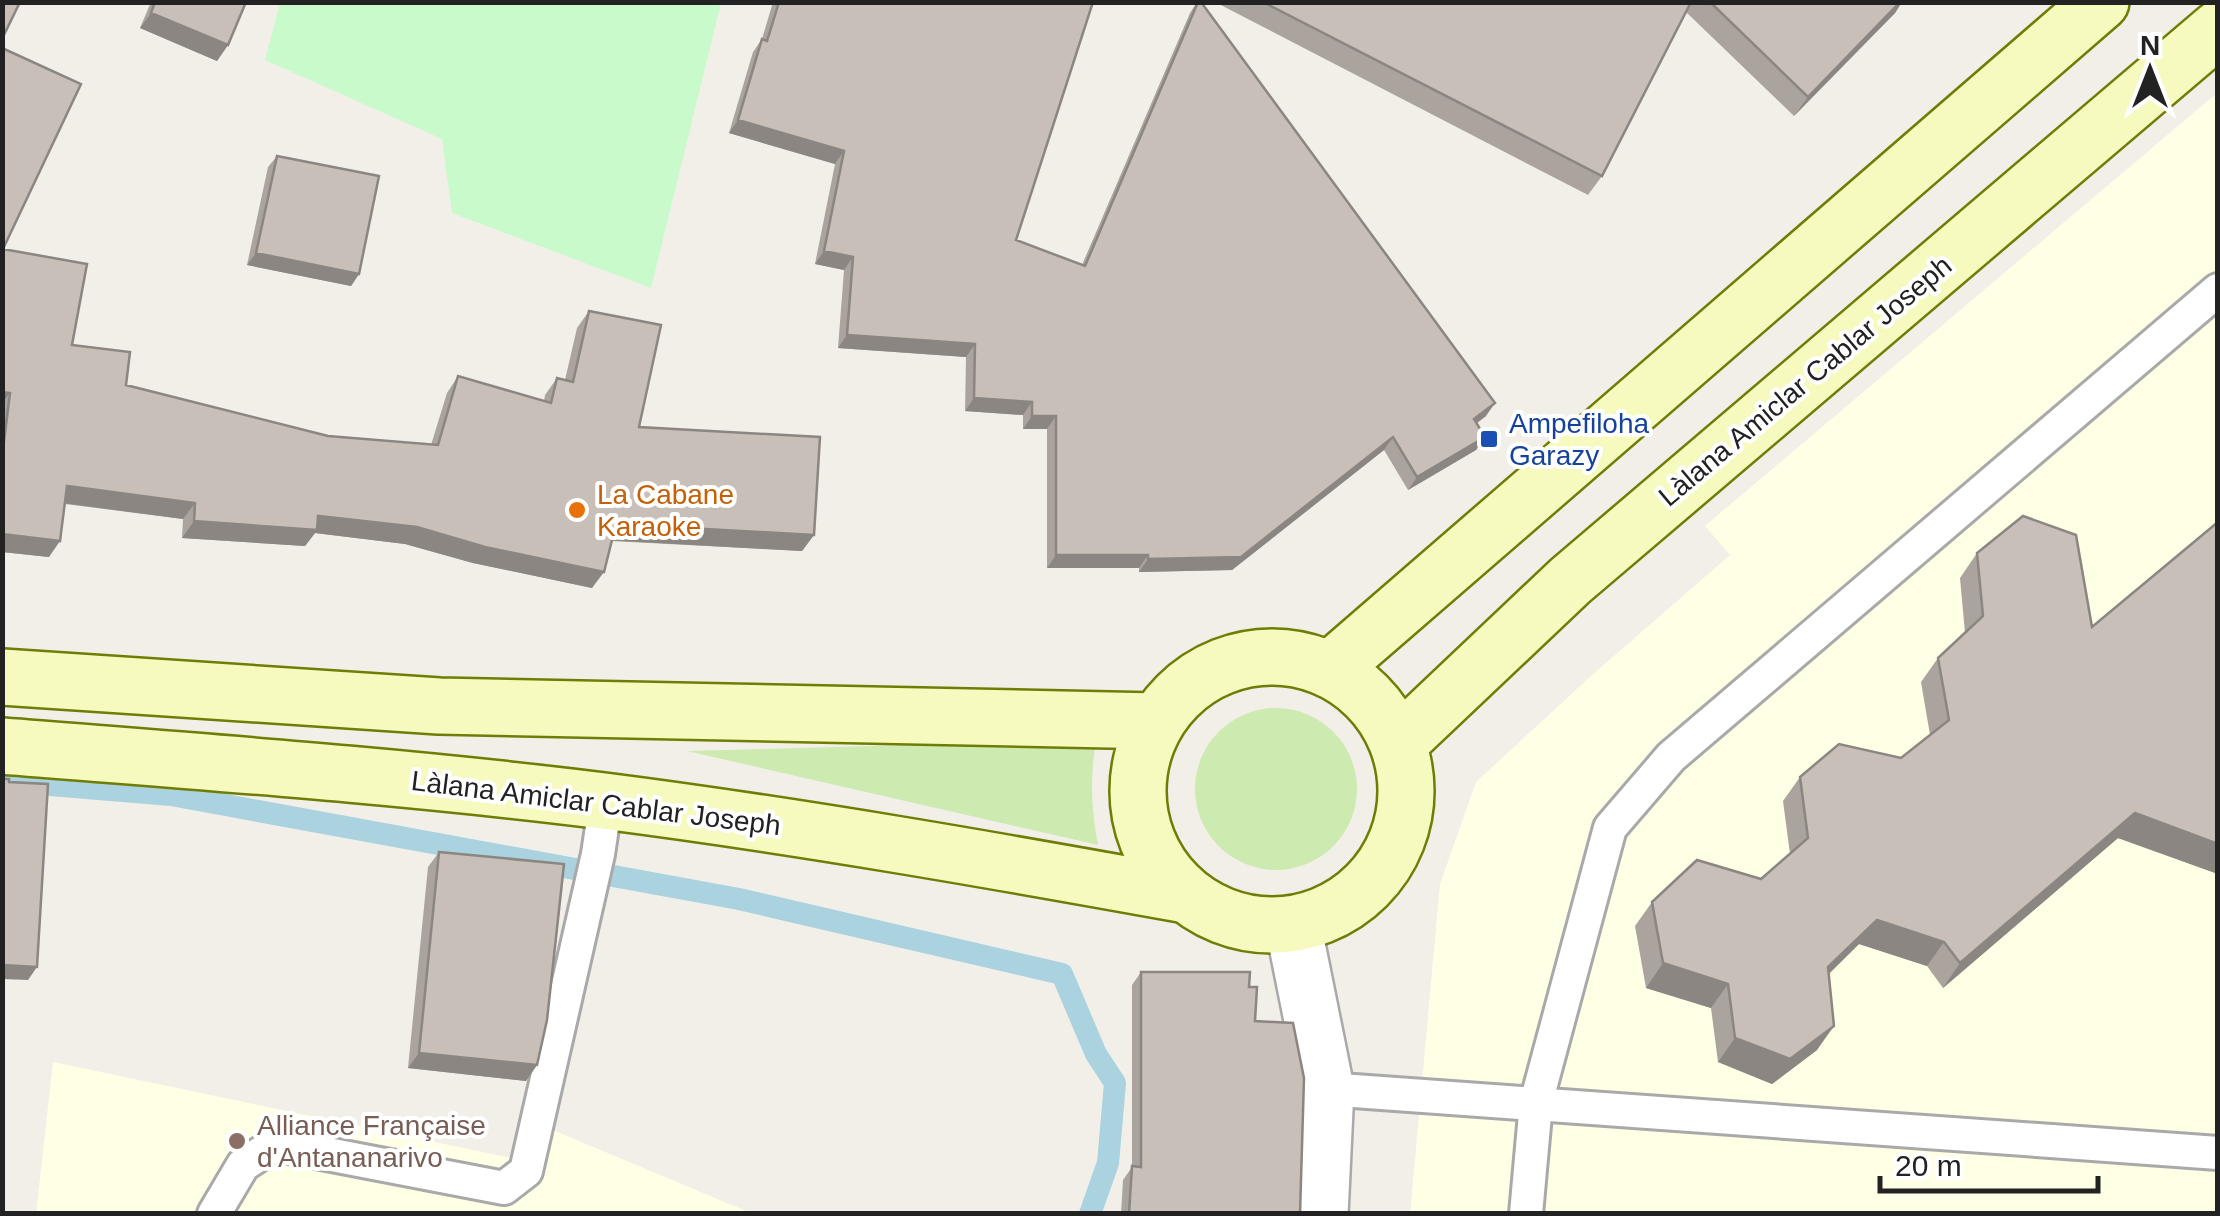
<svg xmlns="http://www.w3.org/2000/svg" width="2220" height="1216" viewBox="0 0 2220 1216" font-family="Helvetica,sans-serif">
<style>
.education{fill:#ffffe5}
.grass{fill:#cdebb0}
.park{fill:#c8facc}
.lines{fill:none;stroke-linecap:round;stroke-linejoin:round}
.stream{stroke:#aad3df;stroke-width:22}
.lane-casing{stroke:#a9a9a9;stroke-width:38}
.street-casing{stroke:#a9a9a9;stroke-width:60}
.secondary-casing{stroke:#707d05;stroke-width:60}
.lane{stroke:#fff;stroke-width:32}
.street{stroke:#fff;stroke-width:55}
.secondary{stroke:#f7fabf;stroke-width:55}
.wall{fill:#aba49e}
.shaded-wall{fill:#8b8681}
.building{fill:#c7bfb8;stroke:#8b8681;stroke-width:2.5}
.transit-dot{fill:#1a4fb4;stroke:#fff;stroke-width:4}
.food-dot{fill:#e8710a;stroke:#fff;stroke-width:4}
.education-dot{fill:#8d6e63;stroke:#fff;stroke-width:4}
.labels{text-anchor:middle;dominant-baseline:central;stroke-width:8;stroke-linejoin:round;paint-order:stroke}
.street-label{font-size:28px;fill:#222;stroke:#fff}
.transit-label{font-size:28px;fill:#164399;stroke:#fff;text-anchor:start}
.food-label{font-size:28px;fill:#c56008;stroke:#fff;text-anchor:start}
.education-label{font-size:28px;fill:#785e54;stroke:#fff;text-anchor:start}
</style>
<rect width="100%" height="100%" fill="#f2efe9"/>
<path class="education" d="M2217 93V1213L1410 1214 1440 884 1476 782 1591 676 1730 555 1705 526Z
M53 1062 525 1161 531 1121 751 1213 36 1214Z"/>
<path class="grass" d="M1195 789a81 81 0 1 1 162 0a81 81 0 1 1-162 0Z
M1096 740C1090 777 1091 808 1098 845L687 751Z"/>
<path class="park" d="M280 3H721L651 288 452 213 442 139 265 60Z"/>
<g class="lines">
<path class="stream" d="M2 781 171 795 739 899 1062 974 1096 1054 1115 1083 1108 1163 1090 1214"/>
<g class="lane-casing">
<path id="lane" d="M1326 1089 2218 1153
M214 1214 243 1165 275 1144 504 1188 526 1171 598 854 606 801
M1526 1214 1536 1103 1610 828 1671 757 2218 290"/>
</g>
<g class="street-casing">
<path id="street" d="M1293 925 1326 1089 1320 1214"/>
</g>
<g class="secondary-casing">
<path id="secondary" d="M1138 791a134 134 0 1 1 268 0a134 134 0 1 1-268 0Z
M1331 669 2101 2
M2 677 439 706 1157 721
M1400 742 1570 581 2218 29
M2 746C203 762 404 776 604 801 799 826 992 860 1186 895"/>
</g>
<use href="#lane" class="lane"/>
<use href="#street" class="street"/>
<use href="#secondary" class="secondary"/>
</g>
<path class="wall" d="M151 2H246L228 45 217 61 140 28Z
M773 2H1093L1016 240 1082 265 1190 13 1197 2 1486 416 1477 423 1485 437 1476 450 1408 490 1384 450 1232 570 1139 572V568H1047V429H1023V415L965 411 966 357 838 348 844 270 815 264 835 164 729 133 753 52 762 39Z
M1215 2H1902L1895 13 1794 116 1686 12 1602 176 1588 195Z
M2 48 3 249 72 345 126 385 328 436 431 445 447 393 458 376 544 401 545 395 557 378 565 380 577 328 589 311 639 427 814 535 802 551 611 541 592 588 473 563 405 544 315 533 305 546 182 538 183 519 65 504 49 557 2 552Z
M277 156 359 274 351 286 247 265 268 167Z
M2218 522V874L2118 838 1943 988 1927 966 1859 944 1829 974 1817 1050 1772 1084 1718 1062 1711 1008 1646 988 1635 926 1652 902 1761 879 1790 854 1783 801 1800 777 1901 758 1930 735 1921 682 1938 658 1965 633 1960 578 1977 553 2092 627Z
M439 852 537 1065 526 1081 408 1068 428 867Z
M1141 972 1249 987 1255 1021 1300 1214H1121L1123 1180 1132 1167V985Z"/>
<path class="shaded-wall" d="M1900 2H1902L1895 13 1794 116 1808 97Z
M151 13 228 45 217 61 140 28Z
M738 120 844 151 835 164 729 133Z
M824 251 853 257 844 270 815 264Z
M256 253 359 274 351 286 247 265Z
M847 335 975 344 966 357 838 348Z
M2 392 10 393 2 403Z
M974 398 1032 402 1023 415 965 411Z
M1495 403 1486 416 1465 432 1474 419Z
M1032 416H1056L1047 429H1023Z
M1393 437 1384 450 1232 570 1139 572 1148 559Z
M1485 437 1476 450 1408 490 1417 477Z
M67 486 195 503 183 519 55 502Z
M318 516 417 527 604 572 592 588 473 563 405 544 315 533 305 546 182 538 194 521Z
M616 524 814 535 802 551 604 540Z
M2 534 60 541 49 557 2 552Z
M1056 555H1148L1139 568H1047Z
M2135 813 2218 844V874L2118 838 1943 988 1960 963Z
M1877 920 1944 942 1927 966 1859 944 1811 991 1828 967Z
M1663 963 1728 984 1711 1008 1646 988Z
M2 965 37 967 28 980 2 979Z
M1834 1026 1817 1050 1772 1084 1718 1062 1735 1038Z
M419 1053 537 1065 526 1081 408 1068Z"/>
<path class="building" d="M2 2H20L2 39Z
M155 2H246L228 45 151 13Z
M779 2H1093L1016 240 1085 266 1198 2H1201L1495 403 1474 419 1485 437 1417 477 1393 437 1241 557 1148 559V555H1056V416H1032V402L974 398 975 344 847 335 853 257 824 251 844 151 738 120 762 39 767 41Z
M1263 2H1691L1602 176Z
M1710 2H1900L1808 97Z
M2 48 81 84 3 249 87 264 72 345 130 352 126 385 328 436 438 445 458 376 551 403 557 378 573 382 589 311 661 325 639 427 820 437 814 535 616 524 604 572 485 547 417 527 318 516 317 530 194 521 195 503 67 486 60 541 2 534V457L10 393 2 392Z
M277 156 379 176 359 274 256 253Z
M2023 516 2076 535 2092 627 2218 522V844L2135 813 1960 963 1944 942 1877 920 1828 967 1834 1026 1790 1059 1735 1038 1728 984 1663 963 1652 902 1697 860 1761 879 1808 838 1800 777 1839 744 1901 758 1949 720 1938 658 1983 616 1977 553Z
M2 779H9V782L48 784 37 967 2 965Z
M439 852 564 864 547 1020 537 1065 419 1053Z
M1141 972H1250L1249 987H1257L1255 1021 1293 1023 1304 1078 1300 1214H1129L1132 1166 1141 1167Z"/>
<rect class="transit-dot" x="1479" y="429" width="20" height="20" rx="5"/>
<circle class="food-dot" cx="577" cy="510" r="10"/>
<circle class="education-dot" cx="237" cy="1141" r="10"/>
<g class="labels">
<g class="street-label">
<text transform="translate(1805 381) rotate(-40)">Làlana Amiclar Cablar Joseph</text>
<text transform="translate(596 803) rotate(7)">Làlana Amiclar Cablar Joseph</text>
</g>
<g class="transit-label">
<text x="1509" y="423">Ampefiloha<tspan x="1509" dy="32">Garazy</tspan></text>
</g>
<g class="food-label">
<text x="597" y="494">La Cabane<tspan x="597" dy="32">Karaoke</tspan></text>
</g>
<g class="education-label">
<text x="257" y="1125">Alliance Française<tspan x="257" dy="32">d'Antananarivo</tspan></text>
</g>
</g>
<rect width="2220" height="1216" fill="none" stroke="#222222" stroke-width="10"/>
<g transform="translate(2150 70)" stroke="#ffffff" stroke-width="8" paint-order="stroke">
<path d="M0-8L18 38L0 25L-18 38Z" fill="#222222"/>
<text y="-15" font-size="28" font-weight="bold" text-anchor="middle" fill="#222222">N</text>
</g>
<path d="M1880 1176v15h218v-15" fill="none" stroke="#222222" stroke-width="5"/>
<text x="1895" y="1176" font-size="30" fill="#222222" stroke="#ffffff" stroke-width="8" paint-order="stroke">20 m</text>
</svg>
